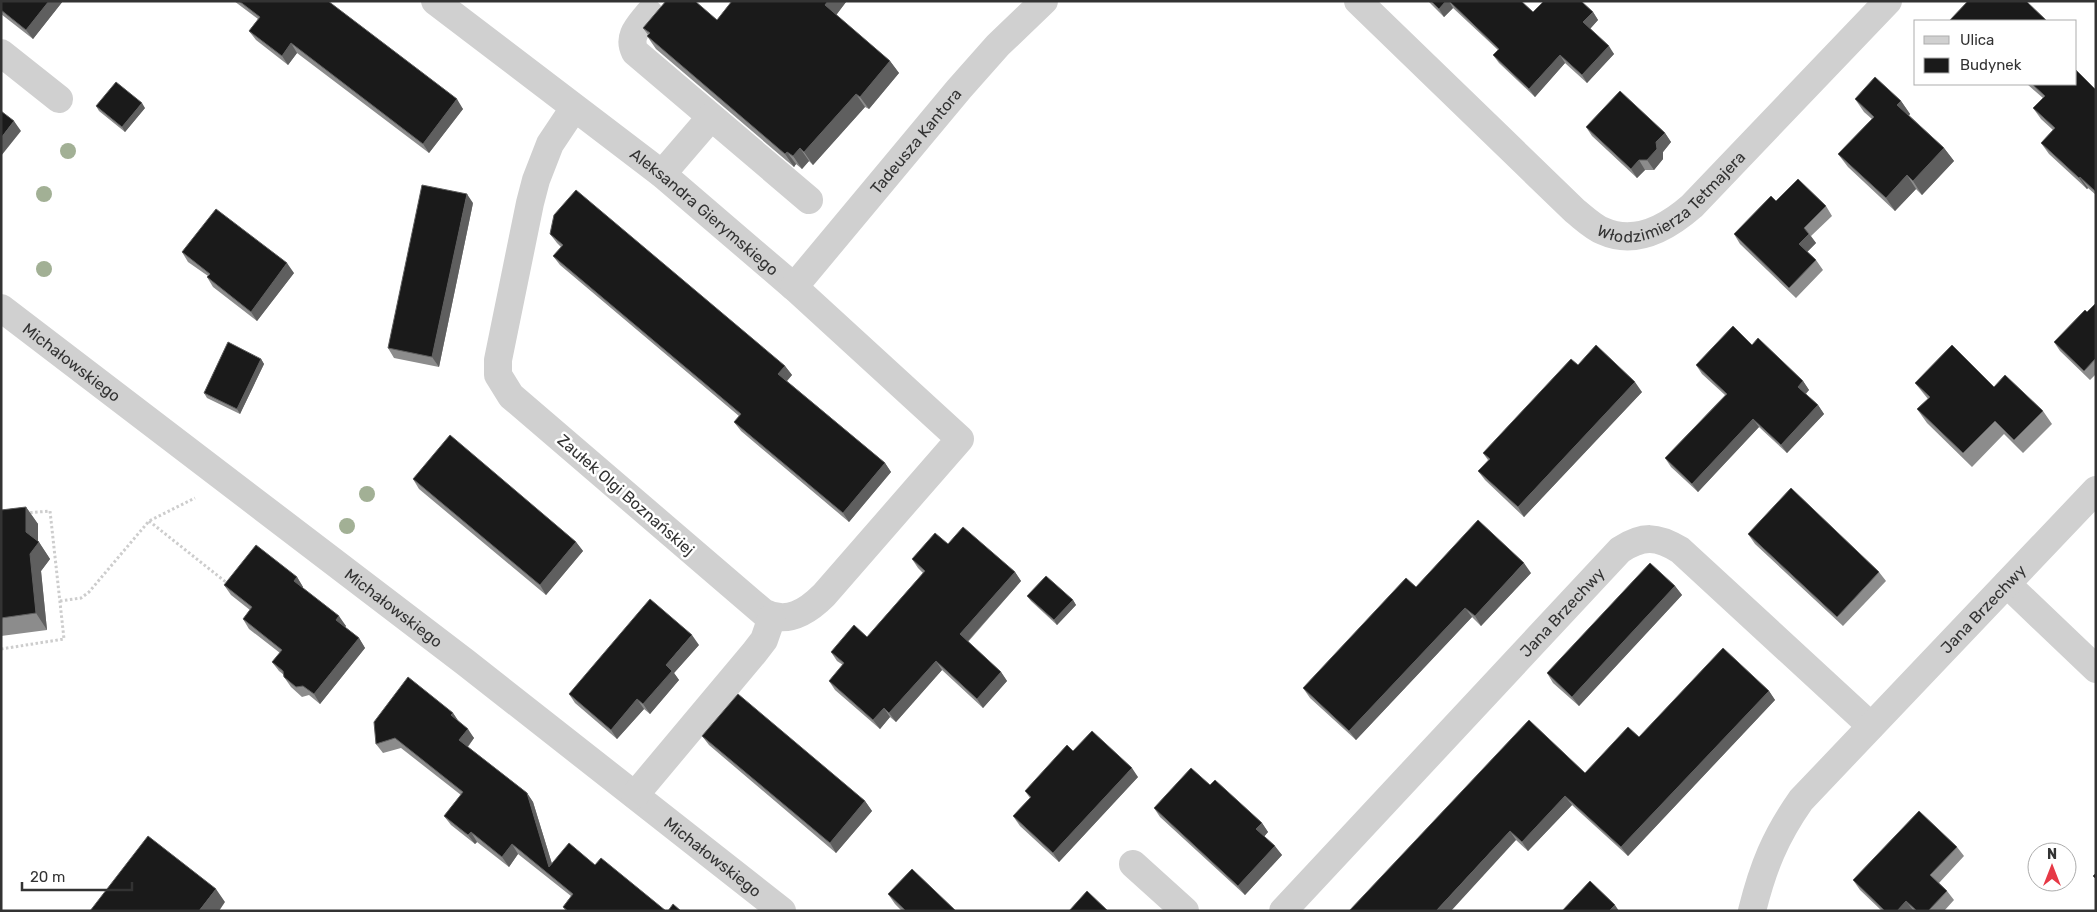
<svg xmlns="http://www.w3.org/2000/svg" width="2097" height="912" font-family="Rubik,sans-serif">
  <rect width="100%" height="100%" fill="#fff"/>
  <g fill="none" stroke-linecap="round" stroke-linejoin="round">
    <!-- path -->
    <path stroke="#cdcdcd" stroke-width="3" stroke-dasharray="2.5 2.5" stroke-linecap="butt" d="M149 521 227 583
      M60 601 81 598 89 592 149 521 195 498
      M1 649 64 639 50 511 27 513"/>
    <!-- minor -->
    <g stroke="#d0d0d0" stroke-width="28">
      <path id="s1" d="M435 1 662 174 794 287 960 439 824 595C807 612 787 625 763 612L511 396 498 375V360L530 203 536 180 550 144 574 108"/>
      <path id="s2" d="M1358 1 1575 211C1584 218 1593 227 1603 231 1636 246 1668 227 1692 206L1888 1"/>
      <path d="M649 13C639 26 627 36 635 52L809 200"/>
      <path d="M1 53 59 99"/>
      <path d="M662 174 711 117"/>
      <path id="s3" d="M794 287 959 89 998 45 1044 1"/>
      <path id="s4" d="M1 308 465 662 782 911"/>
      <path d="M2007 584 2096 669"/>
      <path d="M635 795 754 653 764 640 772 617"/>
      <path d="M1133 864 1185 911"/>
      <path id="s5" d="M1283 911 1620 550C1643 535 1657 536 1680 550L1871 726"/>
      <path id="s6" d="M1752 911C1763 867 1775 837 1801 800L2096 490"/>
    </g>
  </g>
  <!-- trees -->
  <g fill="#a2b095">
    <circle cx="68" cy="151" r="8"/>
    <circle cx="44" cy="194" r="8"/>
    <circle cx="44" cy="269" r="8"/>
    <circle cx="367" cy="494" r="8"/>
    <circle cx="347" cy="526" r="8"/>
  </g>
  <!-- wall -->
  <path fill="#8c8c8c" d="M1 1H63L33 39 1 14Z
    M234 1H328L463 109 429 153 297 53 288 65 256 40 249 31 258 19Z
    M732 1H846V2L836 15 890 61 899 73 869 109 865 107 813 165 809 161 802 169 796 164 794 167 656 49 647 36 648 35 643 28 717 20Z
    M1428 1H1521L1533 12H1593L1598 20 1590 29 1614 54 1587 83 1565 63 1535 97 1499 63 1493 55 1498 50 1453 8 1444 17Z
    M2027 84H2076L2096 90V195L2088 188 2087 189 2049 154 2041 143 2053 130 2041 119 2033 108 2043 98Z
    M1855 99 1901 101 1910 114 1909 115 1944 148 1954 161 1922 195 1916 189 1895 211 1848 167 1838 154 1872 119 1864 112Z
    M96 106 145 108 125 132 99 111Z
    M1586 127 1665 133 1671 142 1663 152V159L1654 170H1645L1637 178 1592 136Z
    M1776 201 1826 206 1832 216 1811 236 1816 243 1807 252 1816 260 1823 270 1796 298 1740 244 1734 234Z
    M473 203 439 367 394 358 388 348Z
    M550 234 785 366 792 375 787 381 885 463 891 472 849 522 741 431 734 422 739 416 560 265 553 256 561 247 557 243Z
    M182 252 294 273 257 321 213 287 207 277 208 276 188 262Z
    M2096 303V374L2090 380 2060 351 2054 342 2087 312Z
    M1752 345 1803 381 1809 390 1806 394 1818 405 1824 414 1787 453 1759 427 1698 492 1671 467 1665 458 1725 395 1702 374 1696 365Z
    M261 359 264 364 240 414 207 398 204 393Z
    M1578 365 1642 392 1524 517 1485 480 1478 471 1488 460 1483 453Z
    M1915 383 1994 387 2043 411 2052 424 2023 453 2004 434 1972 467 1927 423 1917 409 1928 399Z
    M413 479 576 542 583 551 546 595 419 489Z
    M26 507 38 524V541L50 559 41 571 47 630 1 636V510Z
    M1748 534 1879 572 1886 581 1843 626 1755 544Z
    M948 544 1015 572 1021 581 968 642 1001 672 1007 681 983 708 942 670 896 722 890 717 880 729 835 690 829 681 843 665 837 661 831 652 867 637 923 573 918 568 912 559Z
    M1531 573 1481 626 1472 617 1356 740 1310 698 1303 688 1416 587Z
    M297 577 303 587V588L346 626 345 627 359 638 365 648 320 704 309 695 302 697 291 687 284 677V675L279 671 272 662 280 653 249 629 243 619 250 610 231 595 224 585Z
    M1675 586 1682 595 1579 706 1553 683 1547 673Z
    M1027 596 1073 600 1076 605 1057 625 1031 601Z
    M699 645 674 673 679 680 650 714 644 709 617 739 575 703 569 694Z
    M1769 691 1775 700 1628 856 1572 805 1528 851 1516 840 1349 911 1585 773 1639 737Z
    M453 713 459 722 474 738 468 747 527 793 533 802 552 864 595 865 666 911H566L563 907 571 896 518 854 509 867 477 842 475 844 451 825 444 816 461 795 401 748 383 753 376 744Z
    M702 736 865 801 872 811 836 853 709 745Z
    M1073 751 1138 777 1059 862 1020 826 1013 816 1030 798 1025 791Z
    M1210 785 1262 823 1268 832 1264 836 1282 855 1245 895 1160 817 1154 808Z
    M1957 847 1964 856 1939 883 1947 891 1954 900 1944 911H1913V910L1912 911H1882L1860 890 1853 880Z
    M888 894 956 911H902L895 904Z"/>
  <!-- shaded-wall -->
  <path fill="#5f5f5f" d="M49 1H63L33 39 26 30Z
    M828 1H846V2L834 18 825 5Z
    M1446 1H1449L1453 8 1444 17 1439 9Z
    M1593 12 1598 20 1589 30 1583 22Z
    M291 43 297 53 288 65 282 56Z
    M1609 46 1614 54 1587 83 1582 75Z
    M1560 55 1565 63 1535 97 1529 89Z
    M890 61 899 73 869 109 860 97Z
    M856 94 865 107 813 165 804 152Z
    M457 99 463 109 429 153 423 144Z
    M1901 101 1910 114 1907 118 1897 105Z
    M142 103 145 108 125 132 122 127Z
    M14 121 21 131 1 156V138Z
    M1665 133 1671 142 1663 152V159L1654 170 1647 160 1656 142Z
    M800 148 809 161 802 169 793 156Z
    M1944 148 1954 161 1922 195 1913 181Z
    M787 152 796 164 794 167 785 154Z
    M1639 160 1645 170 1637 178 1631 169Z
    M1907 175 1916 189 1895 211 1886 198Z
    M2080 177 2088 188 2087 189 2079 178Z
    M467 194 473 203 439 367 432 357Z
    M1809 234 1816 243 1806 253 1799 244Z
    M287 263 294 273 257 321 251 312Z
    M261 359 264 364 240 414 237 409Z
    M785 366 792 375 785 383 778 374Z
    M1803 381 1809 390 1804 395 1798 387Z
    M1635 382 1642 392 1524 517 1518 507Z
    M1818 405 1824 414 1787 453 1781 445Z
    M1753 419 1759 427 1698 492 1692 484Z
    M885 463 891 472 849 522 843 513Z
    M26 507 38 524V544L39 542 50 559 41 571 47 630 36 613 26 532Z
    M576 542 583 551 546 595 540 585Z
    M1524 563 1531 573 1481 626 1475 616Z
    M1015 572 1021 581 966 643 960 634Z
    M297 577 303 587 301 590 294 581Z
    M1675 586 1682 595 1579 706 1572 697Z
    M1073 600 1076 605 1057 625 1054 620Z
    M1465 608 1472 617 1356 740 1349 731Z
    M339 616 346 626 343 630 336 620Z
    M692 635 699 645 674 673 679 680 650 714 643 704 666 665Z
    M359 638 365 648 320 704 314 694Z
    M936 661 942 670 896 722 889 713Z
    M1001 672 1007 681 983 708 977 699Z
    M1769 691 1775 700 1628 856 1621 847Z
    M637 699 644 709 617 739 611 730Z
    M884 708 890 717 880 729 873 720Z
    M453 713 459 722 451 715Z
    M468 729 474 738 465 750 459 740Z
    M1132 768 1138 777 1059 862 1053 853Z
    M527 793 533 802 556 877 549 867Z
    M1565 796 1572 805 1528 851 1522 842Z
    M865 801 872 811 836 853 830 843Z
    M1262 823 1268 832 1263 838 1256 829Z
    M1510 831 1516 840 1451 911H1436Z
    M471 832 477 842 475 844 468 835Z
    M512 844 518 854 509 867 502 857Z
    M1275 846 1282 855 1245 895 1238 886Z
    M216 889 225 902 219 911H199Z
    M1906 901 1913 910 1912 911H1897Z
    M1615 905 1619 911H1609Z"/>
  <!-- building -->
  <path fill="#1a1a1a" stroke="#5f5f5f" d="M1 1H49L26 30 1 10Z
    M239 1H328L457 99 423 144 291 43 282 56 249 31 260 17Z
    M666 1H695L717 20 732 1H828L825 5 890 61 860 97 856 94 804 152 800 148 793 156 787 152 785 154 647 36 650 33 643 28Z
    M1431 1H1446L1439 9Z
    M1449 1H1521L1533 12 1544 1H1581L1593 12 1583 22 1609 46 1582 75 1560 55 1529 89 1493 55 1499 49Z
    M1968 1H2026L2047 21H1950V20Z
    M2076 70 2096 90V192L2080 177 2079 178 2041 143 2055 128 2033 108 2045 96 2032 84H2076Z
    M1875 77 1901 101 1897 105 1944 148 1913 181 1907 175 1886 198 1838 154 1874 117 1855 99Z
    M116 82 142 103 122 127 96 106Z
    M1620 91 1665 133 1656 142 1657 149 1647 160H1639L1631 169 1586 127Z
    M1 111 14 121 1 138Z
    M1798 179 1826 206 1804 228 1809 234 1799 244 1816 260 1789 288 1734 234 1771 196 1776 201Z
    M422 185 467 194 432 357 388 348Z
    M576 190 785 366 778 374 885 463 843 513 734 422 741 414 553 256 563 245 550 234 554 215Z
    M216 209 287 263 251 312 207 277 210 274 182 252Z
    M2096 303V358L2084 371 2054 342 2085 310 2087 312Z
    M1733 326 1752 345 1758 338 1803 381 1798 387 1818 405 1781 445 1753 419 1692 484 1665 458 1727 394 1696 365Z
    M228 342 261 359 237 409 204 393Z
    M1596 345 1635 382 1518 507 1478 471 1490 459 1483 453 1571 359 1578 365Z
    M1952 345 1994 387 2005 375 2043 411 2014 440 1995 421 1963 453 1917 409 1930 397 1915 383Z
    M450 435 576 542 540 585 413 479Z
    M1791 488 1879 572 1837 617 1748 534Z
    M26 507V532L39 542 30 554 36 613 1 618V510Z
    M1478 520 1524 563 1475 616 1465 608 1349 731 1303 688 1406 578 1416 587Z
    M963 527 1015 572 960 634 1001 672 977 699 936 661 889 713 884 708 873 720 829 681 844 663 831 652 854 625 867 637 925 571 912 559 935 533 948 544Z
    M256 545 297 577 294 581 339 616 336 620 359 638 314 694 303 686 296 687 284 677 283 671 272 662 282 650 243 619 252 607 224 585Z
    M1650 563 1675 586 1572 697 1547 673Z
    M1046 576 1073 600 1054 620 1027 596Z
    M650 599 692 635 666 665 672 671 643 704 637 699 611 730 569 694Z
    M1723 648 1769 691 1621 847 1565 796 1522 842 1510 831 1436 911H1349L1529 720 1585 773 1628 727 1639 737Z
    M408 677 453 713 451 715 468 729 459 740 527 793 549 867 569 843 595 865 601 858 666 911H568L563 907 573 894 512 844 502 857 471 832 468 835 444 816 463 792 395 738 376 744 374 722Z
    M738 694 865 801 830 843 702 736Z
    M1092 731 1132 768 1053 853 1013 816 1031 797 1025 791 1067 745 1073 751Z
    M1191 768 1210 785 1215 780 1262 823 1256 829 1275 846 1238 886 1154 808Z
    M1919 811 1957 847 1930 875 1947 891 1928 911H1917L1906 901 1897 911H1885L1853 880Z
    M148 836 216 889 199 911H90Z
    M912 869 956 911H906L888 894Z
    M2096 873V879L2093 876Z
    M1590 881 1615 905 1609 911H1562Z
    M1087 891 1108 911H1069Z
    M673 904 681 911H668Z"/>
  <g text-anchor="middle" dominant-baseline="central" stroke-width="5" stroke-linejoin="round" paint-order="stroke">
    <!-- street labels -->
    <g font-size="16" fill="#333" stroke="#fff">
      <text stroke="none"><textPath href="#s3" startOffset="190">Tadeusza Kantora</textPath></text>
      <text stroke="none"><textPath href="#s2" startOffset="419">Włodzimierza Tetmajera</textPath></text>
      <text stroke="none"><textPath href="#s1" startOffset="342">Aleksandra Gierymskiego</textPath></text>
      <text stroke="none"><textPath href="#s4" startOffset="89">Michałowskiego</textPath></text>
      <text transform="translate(626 495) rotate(41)">Zaułek Olgi Boznańskiej</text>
      <text stroke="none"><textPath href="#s4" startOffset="494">Michałowskiego</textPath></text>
      <text stroke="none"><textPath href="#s6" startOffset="386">Jana Brzechwy</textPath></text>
      <text stroke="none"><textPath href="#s5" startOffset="409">Jana Brzechwy</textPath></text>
      <text stroke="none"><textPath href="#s4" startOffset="899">Michałowskiego</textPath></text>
    </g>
  </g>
  <!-- border -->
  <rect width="2097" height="912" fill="none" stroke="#333333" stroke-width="5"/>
  <!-- legend -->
  <rect x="1914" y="20" width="162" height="65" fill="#ffffff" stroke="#adadad"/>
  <rect x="1924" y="36" width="25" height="8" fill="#d0d0d0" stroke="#adadad"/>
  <text x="1960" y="45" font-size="15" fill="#333333">Ulica</text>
  <rect x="1924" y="58" width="25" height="15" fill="#1a1a1a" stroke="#adadad"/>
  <text x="1960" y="70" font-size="15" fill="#333333">Budynek</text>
  <!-- north arrow -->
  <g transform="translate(2052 867)"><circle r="24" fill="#ffffff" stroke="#adadad"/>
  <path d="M0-4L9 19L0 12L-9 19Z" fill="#e63946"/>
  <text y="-8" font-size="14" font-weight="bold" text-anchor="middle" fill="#333333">N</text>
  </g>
  <!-- scale -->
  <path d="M22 882v8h110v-8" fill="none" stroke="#333333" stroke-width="2.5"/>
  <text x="30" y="882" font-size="15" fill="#333333" stroke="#ffffff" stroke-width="4" paint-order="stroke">20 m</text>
</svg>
